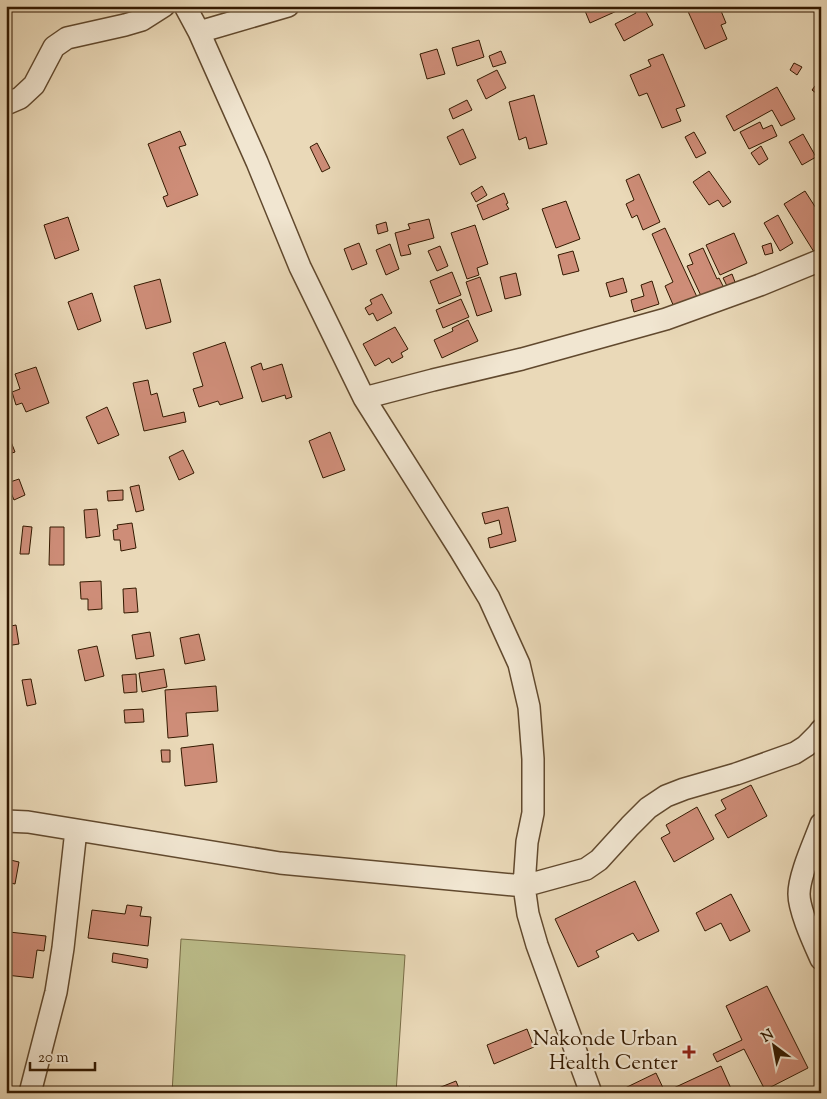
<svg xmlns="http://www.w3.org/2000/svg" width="827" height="1099" font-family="'Sorts Mill Goudy',serif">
  <rect width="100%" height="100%" fill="#ead9b8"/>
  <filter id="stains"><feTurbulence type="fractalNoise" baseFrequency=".004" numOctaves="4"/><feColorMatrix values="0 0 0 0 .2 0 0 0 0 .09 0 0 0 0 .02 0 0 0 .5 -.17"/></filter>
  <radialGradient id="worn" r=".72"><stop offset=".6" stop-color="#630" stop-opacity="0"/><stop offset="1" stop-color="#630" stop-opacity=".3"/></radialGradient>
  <!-- green -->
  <path fill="#bcbe8b" stroke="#786c46" d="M181 939 405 955 396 1093H172Z"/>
  <!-- building -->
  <path fill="#ce8d78" stroke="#331900" d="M583 6H617L619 10 590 23Z
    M633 6H643L653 25 624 41 615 24 636 13Z
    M713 6H719L726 23 721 25 727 39 705 49 686 7Z
    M479 40 484 57 457 66 452 48Z
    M437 49 445 74 427 79 420 54Z
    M501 51 506 63 493 67 489 56Z
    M663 54 685 106 676 109 681 121 662 128 647 93 639 96 630 75 651 66 648 60Z
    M794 63 802 67 797 75 790 70Z
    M497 70 506 88 486 99 477 80Z
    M821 78V97L812 90Z
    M777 87 795 119 781 126 772 110 734 131 726 116Z
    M534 95 547 144 529 149 526 137 519 140 509 102Z
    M467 100 472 110 453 119 449 109Z
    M760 122 763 129 772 125 777 136 749 149 740 132Z
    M463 129 476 158 460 165 447 137Z
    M180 131 186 145 179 147 198 195 167 207 163 197 168 195 148 144Z
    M694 132 706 153 696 158 685 137Z
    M803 134 816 157 802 165 789 142Z
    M317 143 330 168 322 172 310 147Z
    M761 146 768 159 759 165 751 153Z
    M709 171 731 202 723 207 718 200 709 205 693 182Z
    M639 174 660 222 643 230 637 215 632 218 626 204 634 200 626 180Z
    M482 186 487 195 476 202 471 193Z
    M805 191 821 216V247L814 252 784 204Z
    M504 193 508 203 506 204 509 209 483 220 477 205Z
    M566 201 580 239 556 248 542 209Z
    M778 215 793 243 780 251 764 223Z
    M68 217 79 250 55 259 44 225Z
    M429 219 434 238 408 245 411 254 401 256 395 233 410 229 408 224Z
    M386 222 388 231 378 234 376 225Z
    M475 225 488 264 477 268 479 275 467 279 451 233Z
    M665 228 697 297 674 307 665 286 673 282 652 234Z
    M734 233 747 263 720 275 706 245Z
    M359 243 367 264 352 270 344 249Z
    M771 243 773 253 765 255 762 246Z
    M390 244 399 269 386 275 376 250Z
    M440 246 448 266 437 271 428 251Z
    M703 248 717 279 719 278 724 288 702 298 687 266 693 264 689 254Z
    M573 251 579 271 563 275 558 255Z
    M452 272 461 295 439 304 430 281Z
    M516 273 521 295 505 299 500 277Z
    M732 274 735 282 727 286 723 278Z
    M480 277 492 311 477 316 466 282Z
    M623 278 627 292 610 297 606 283Z
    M160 279 171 322 146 329 134 286Z
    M652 281 659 304 634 312 631 300 644 296 641 285Z
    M92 293 101 321 78 330 68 302Z
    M382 294 392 313 377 321 373 313 369 315 365 308 372 304 370 300Z
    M461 299 469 317 443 328 436 310Z
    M468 320 478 341 442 358 434 340 453 331 452 328Z
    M395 327 408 349 401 353 403 357 392 363 389 358 375 366 363 344Z
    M225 342 243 398 220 405 218 401 199 407 193 389 203 386 193 353Z
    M261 363 263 370 282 364 292 397 286 399 285 395 262 402 251 367Z
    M36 367 49 403 26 412 22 403 16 405 12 392 20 389 15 374Z
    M148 380 151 395 157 393 163 417 184 412 186 422 144 431 133 383Z
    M107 407 119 435 98 444 86 417Z
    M6 429 15 452 6 455Z
    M330 432 345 470 323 478 309 441Z
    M183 450 194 473 179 480 169 457Z
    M19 479 25 495 14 500 7 483Z
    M139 485 144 510 136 512 130 487Z
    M123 490V500L108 501 107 491Z
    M508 507 516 541 490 548 488 538 502 534 499 520 485 524 482 513Z
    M97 509 100 536 86 538 84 510Z
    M132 523 136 548 121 551 120 540H114L113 530 118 529 117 525Z
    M23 526 32 527 29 554H20Z
    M50 527H64V565H49Z
    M6 536H11L8 560H6Z
    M101 581 102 609 88 610V599H81L80 582Z
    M136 588 138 612 124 613 123 589Z
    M16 625 19 644 6 646V627Z
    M150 632 154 656 136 659 132 635Z
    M199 634 205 660 185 664 180 638Z
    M97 646 104 676 85 681 78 650Z
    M164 669 167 687 142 692 139 673Z
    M136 674 137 692 124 693 122 675Z
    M31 679 36 704 27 706 22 680Z
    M216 686 218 711 186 713 188 736 168 738 165 690Z
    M143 709 144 722 125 723 124 710Z
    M213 744 217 782 185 786 181 748Z
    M161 750H170V762H162Z
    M751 785 767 816 728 838 715 815 726 809 721 800Z
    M697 807 714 839 674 862 661 838 670 833 666 825Z
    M6 859 19 862 15 884 6 882Z
    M635 881 659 931 638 941 633 933 596 951 599 957 578 967 555 919Z
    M731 894 750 931 730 941 721 923 705 931 696 913Z
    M127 905 142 907 140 916 151 917 148 946 88 938 92 910 125 914Z
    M9 932 46 936 44 951 37 950 33 978 6 975V953Z
    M113 953 148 959 147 968 112 962Z
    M767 986 808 1068 765 1090 744 1049 717 1062 713 1054 742 1040 726 1006Z
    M527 1029 534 1047 494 1064 487 1045Z
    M721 1066 733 1093H625L623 1089 656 1073 665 1092Z
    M456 1081 460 1091 470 1087 472 1093H437L436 1089Z"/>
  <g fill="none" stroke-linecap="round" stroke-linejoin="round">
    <!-- street casing -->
    <g stroke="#61492e" stroke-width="24">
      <path id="street" d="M185 6 199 32 257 162 300 267 364 398 460 550 489 598 519 664 529 707 533 759V813L527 842 524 886 528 914 537 945 591 1093
        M199 32 288 6
        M6 104 20 98 34 85 54 47 67 38 125 25 142 20 164 6
        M364 398 433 380 522 359 666 319 760 285 821 260
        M6 821 28 822 280 863 524 886 586 869 599 860 630 826 648 808 666 796 684 789 736 774 795 753 806 746 818 734 821 730
        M821 824C814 843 799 875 799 894 799 911 814 943 821 959
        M30 1093 56 992 63 948 76 830"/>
    </g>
    <!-- street -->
    <use href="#street" stroke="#f1e6d1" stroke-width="21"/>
  </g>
  <!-- markers -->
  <path fill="#8f2418" stroke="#f1e6d1" stroke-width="2" d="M686.5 1044.5h5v5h5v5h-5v5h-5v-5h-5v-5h5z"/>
  <g text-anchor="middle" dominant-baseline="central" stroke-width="4.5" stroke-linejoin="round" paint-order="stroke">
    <!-- poi labels -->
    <g font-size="21" fill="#331900" stroke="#f1e6d1" text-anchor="end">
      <text x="678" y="1040">Nakonde Urban<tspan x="678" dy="24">Health Center</tspan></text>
    </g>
  </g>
  <!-- margin -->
  <rect width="827" height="1099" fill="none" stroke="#ead9b8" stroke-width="25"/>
  <rect x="8" y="8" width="812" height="1084" fill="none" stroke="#331900" stroke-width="2.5"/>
  <rect x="12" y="12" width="802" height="1074" fill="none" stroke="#331900"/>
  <!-- north arrow -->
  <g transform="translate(774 1046) rotate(328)" stroke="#f1e6d1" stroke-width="4" paint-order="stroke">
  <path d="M0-4L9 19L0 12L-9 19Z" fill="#331900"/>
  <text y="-8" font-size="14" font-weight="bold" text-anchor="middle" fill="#331900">N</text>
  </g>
  <!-- scale -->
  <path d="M30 1062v8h65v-8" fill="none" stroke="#331900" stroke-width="2.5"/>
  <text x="38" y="1062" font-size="15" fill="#331900" stroke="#f1e6d1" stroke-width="4" paint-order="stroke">20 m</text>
  <rect width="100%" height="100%" filter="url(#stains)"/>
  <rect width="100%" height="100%" fill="url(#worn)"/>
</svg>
